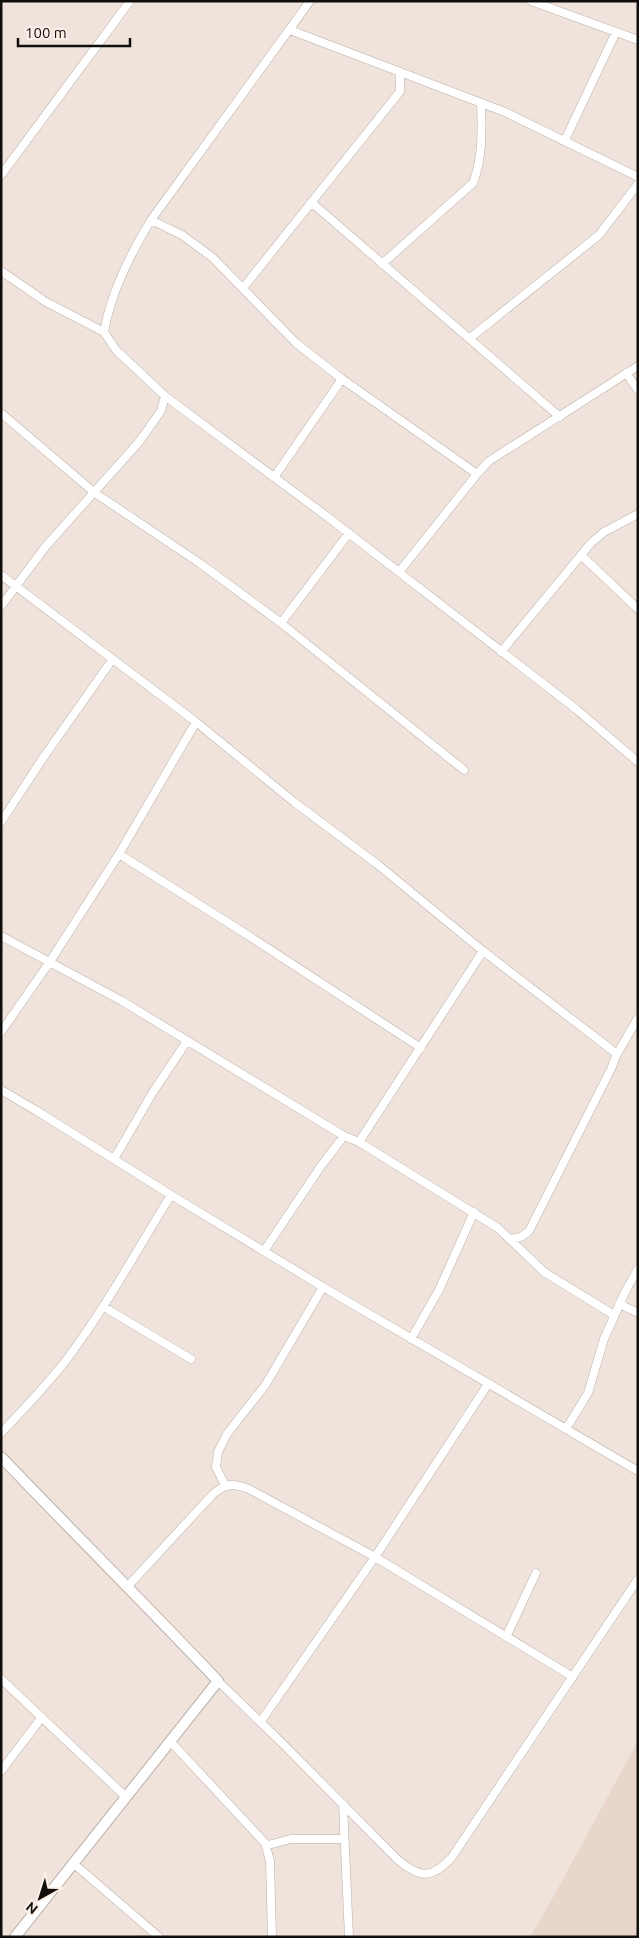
<svg xmlns="http://www.w3.org/2000/svg" width="639" height="1938" font-family="Ubuntu,sans-serif">
  <rect width="100%" height="100%" fill="#efe3db"/>
  <!-- built -->
  <path fill="#e8d6ca" d="M638 1741V1937H530L550 1903Z"/>
  <g fill="none" stroke-linecap="round" stroke-linejoin="round">
    <!-- minor casing -->
    <g stroke="#bbb0a8" stroke-width="9">
      <path id="minor" d="M310 1 151 220C130 255 111 292 104 332L116 350 165 396 329 518 576 709 638 762
        M531 1 638 40
        M290 30 505 112 638 177
        M565 140 616 32
        M1 175 130 1
        M311 202 560 417
        M151 220 182 235 212 257 296 343 342 379 477 474
        M382 264 473 183C483 157 482 130 481 103
        M1 271 46 302 104 332
        M243 288 394 99 400 91V72
        M470 338 599 235 638 184
        M626 373 638 390
        M1 413 95 493 201 564 281 623 464 770
        M275 476 342 379
        M581 555 638 609
        M399 572 477 474 489 461 638 366
        M1 575 196 722 294 802 377 864 483 951 617 1054
        M1 606 46 546 139 442 161 411 165 396
        M281 623 349 533
        M501 652 591 543 604 532 638 514
        M1 822 43 758 112 660
        M119 854 246 934 421 1048
        M1 936 122 1001 344 1136 359 1142 498 1228 544 1272 614 1315
        M1 1032 49 963 119 854 196 722
        M1 1090 37 1111 171 1195 323 1287 638 1471
        M359 1142 483 951
        M114 1159 153 1092 187 1041
        M510 1239 521 1237 529 1231 611 1069 617 1054 638 1018
        M264 1251 321 1166 344 1136
        M619 1304 638 1313
        M104 1307 191 1359
        M411 1339 439 1290 474 1212
        M566 1429 588 1393 604 1339 625 1292 638 1269
        M1 1433C24 1409 47 1385 67 1359 106 1307 137 1250 171 1195
        M225 1485 216 1467 218 1452 227 1434 266 1384 323 1287
        M128 1586 214 1493C228 1483 233 1483 249 1489L375 1557 573 1677
        M506 1637 536 1573
        M1 1679 125 1796
        M218 1681 282 1743 397 1859C419 1878 431 1880 452 1857L638 1579
        M261 1721 375 1557 488 1384
        M170 1741 265 1843 270 1861 272 1937
        M1 1771 42 1717
        M343 1804 349 1937
        M265 1843 268 1845 291 1839H344
        M73 1863 159 1937"/>
    </g>
    <!-- tertiary casing -->
    <g stroke="#bbb0a8" stroke-width="12">
      <path id="tertiary" d="M1 1457C73 1532 146 1605 218 1681L15 1937"/>
    </g>
    <!-- minor -->
    <use href="#minor" stroke="#fff" stroke-width="8"/>
    <!-- tertiary -->
    <use href="#tertiary" stroke="#fff" stroke-width="10"/>
  </g>
  <!-- border -->
  <rect width="639" height="1938" fill="none" stroke="#120e0c" stroke-width="5"/>
  <!-- north arrow -->
  <g transform="translate(40 1898) rotate(219)" stroke="#fcf0e8" stroke-width="4" paint-order="stroke">
  <path d="M0-4L9 19L0 12L-9 19Z" fill="#120e0c"/>
  <text y="-8" font-size="14" font-weight="bold" text-anchor="middle" fill="#120e0c">N</text>
  </g>
  <!-- scale -->
  <path d="M18 38v8h112v-8" fill="none" stroke="#120e0c" stroke-width="2.5"/>
  <text x="25" y="38" font-size="15" fill="#120e0c" stroke="#fcf0e8" stroke-width="4" paint-order="stroke">100 m</text>
</svg>
